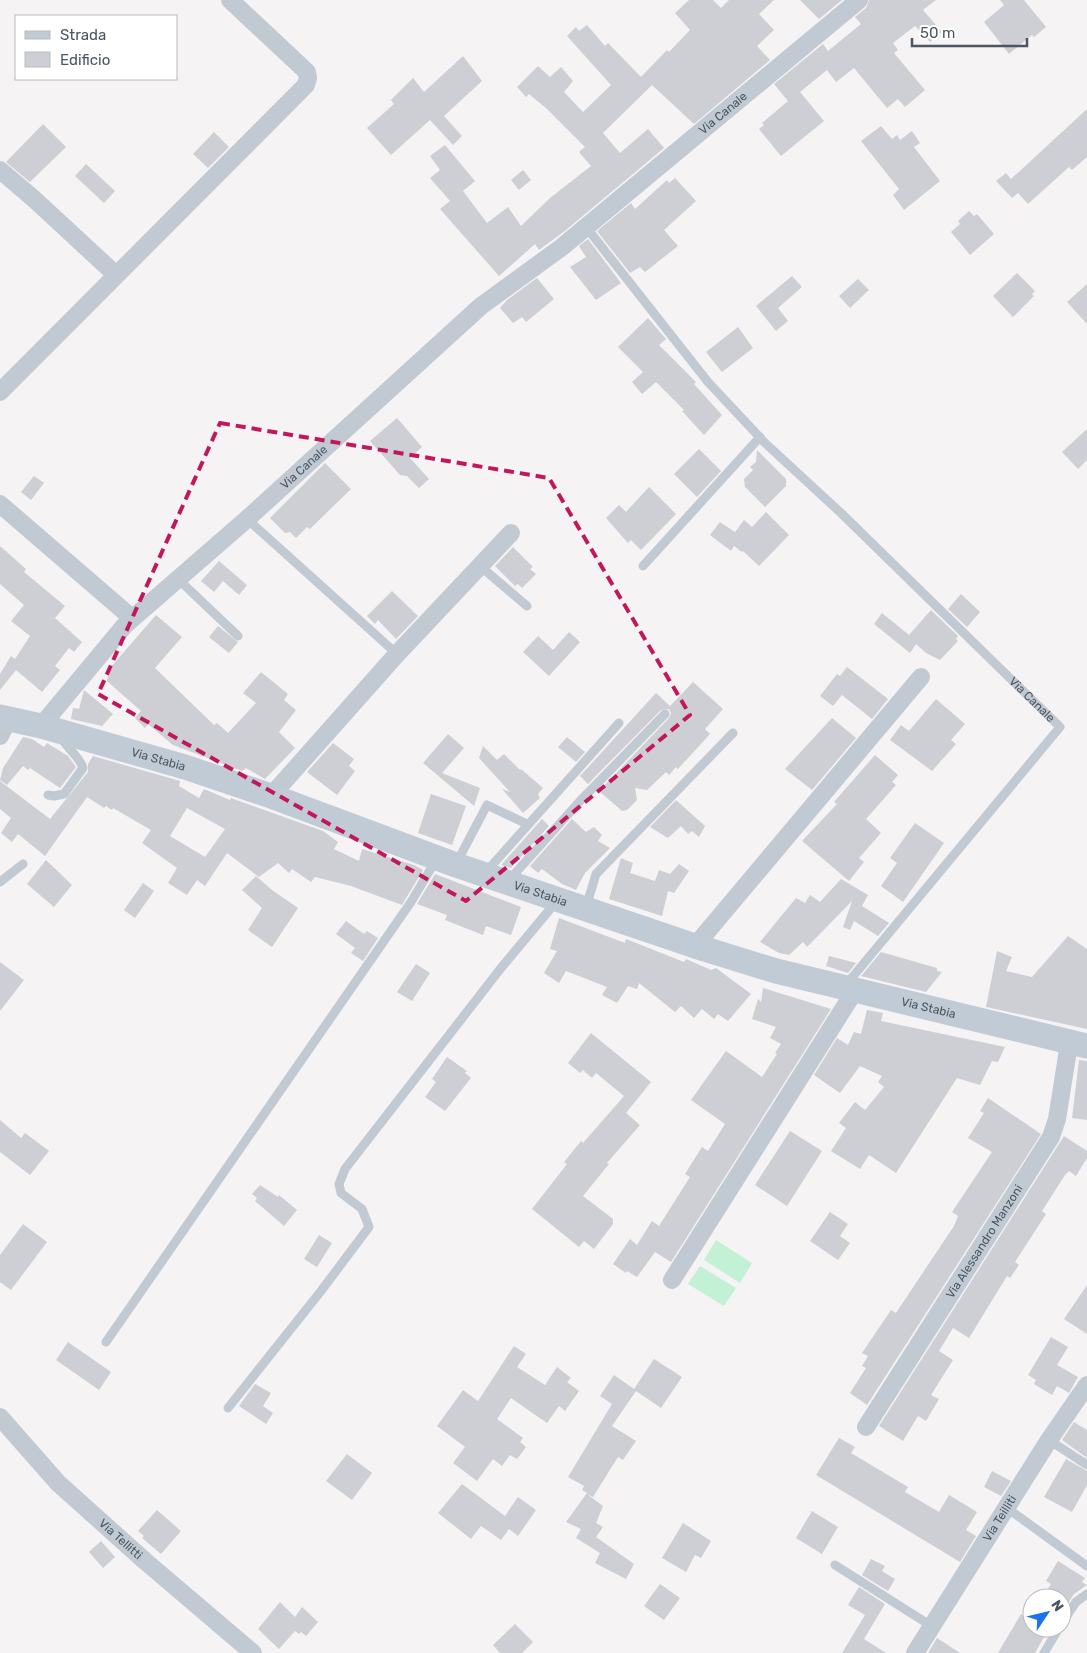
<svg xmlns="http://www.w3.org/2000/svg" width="1087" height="1653" font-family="Rubik,sans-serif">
  <rect width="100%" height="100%" fill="#f5f3f3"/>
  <!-- green -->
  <path fill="#c3f1d5" d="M716 1240 752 1263 740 1283 704 1260Z
    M700 1266 736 1288 724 1306 688 1284Z"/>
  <!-- building -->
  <path fill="#cdcfd5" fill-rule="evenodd" d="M689 0H713L721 8 729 0H774L759 14 774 30 757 46 770 60 694 124 652 85 603 133 620 153 648 129 664 148 566 230 539 250 535 244 499 276 440 209 450 201 430 178 440 170 430 156 445 145 475 181 463 191 487 223 508 207 521 226 550 198 591 166 579 152 585 147 547 109 529 94 526 97 517 87 538 66 550 77 561 67 573 81 564 92 583 112 611 85 567 36 576 27 579 31 587 25 605 46 608 43 641 77 667 50 669 52 690 30 675 13Z
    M800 0H842L819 19Z
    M869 0H936L923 10 942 32 930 42 915 26 893 43 898 50 894 53 925 90 905 107 898 99 887 108 854 68 836 82 827 70 800 92 824 121 781 156 759 129 764 125 762 123 788 101 774 84 823 44 828 51 861 24 855 17 866 8Z
    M1000 0H1024L1046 27 1034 37 1032 35 1009 54 984 22 1004 5Z
    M463 56 482 81 444 116 462 136 453 145 430 120 391 155 367 128 394 104 391 100 413 78 424 92Z
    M1087 109V157L1072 170 1069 167 1028 204 1018 193 1012 198 996 181 1006 173 1011 179Z
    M43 124 66 147 30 182 6 162Z
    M881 126 892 139 897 135 900 140 912 131 920 143 914 147 940 181 904 210 893 195 899 189 861 141Z
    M214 132 229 147 208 168 193 154Z
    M86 164 115 191 104 203 75 176Z
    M523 170 531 180 519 190 511 180Z
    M675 178 696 201 664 230 678 246 645 272 640 267 630 273 597 231 631 203 635 209 667 180 669 183Z
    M969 211 974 216 977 214 994 234 970 255 951 232 960 224 958 221Z
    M588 239 621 283 596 300 570 267 586 257 579 246Z
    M1017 273 1035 291 1032 294 1034 296 1013 317 993 296Z
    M792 276 802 287 778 308 788 321 776 331 756 306Z
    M537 278 554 299 526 322 522 317 513 323 500 308 507 300Z
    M858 279 869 290 850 308 839 296Z
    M1087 284V324L1067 302Z
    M648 318 666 339 659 345 696 382 694 384 722 415 704 435 682 411 684 410 656 382 642 394 632 382 643 372 618 347Z
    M738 327 753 348 722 372 706 352Z
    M397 418 422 447 410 458 429 479 419 488 407 476 400 475 370 441Z
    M1087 429V460L1078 469 1062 452Z
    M699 449 721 471 697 497 674 474Z
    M757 450 786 479V486L765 507 745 487 744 479 753 470 750 467 756 462Z
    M325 463 351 489 310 529 307 527 296 538 290 532 285 533 270 518Z
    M34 476 44 483 31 500 21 492Z
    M649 487 676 514 641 550 631 540 628 543 606 518 619 505 626 512Z
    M766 512 789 535 759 566 743 551 742 552 734 546 731 551 710 535 720 522 735 532 744 520 752 527Z
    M0 546 26 569 24 572 65 606 55 618 82 642 74 652 69 648 55 666 60 670 42 692 16 670 0 690V674L11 656 15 659 30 636 11 621 24 605 0 584Z
    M513 547 533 567 530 569 536 574 522 588 518 584 515 586 495 566Z
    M219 561 247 585 239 595 223 581 214 592 201 581Z
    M392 591 418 616 396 639 378 620 375 624 367 616Z
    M961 594 980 612 967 627 948 609Z
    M931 610 958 636 956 639 958 641 940 660 926 653 916 644 910 653 874 624 882 613 909 635Z
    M156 615 182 637 155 668 214 725 217 723 228 733 256 703 243 693 261 672 288 694 284 700 296 710 279 732 295 748 265 779 246 768 242 771 173 745 148 724 145 728 135 718 141 711 107 681 110 668Z
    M218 626 238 642 229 653 209 637Z
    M569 632 580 642 549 676 523 652 538 636 553 650Z
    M847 667 888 699 872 719 842 695 833 706 820 696 837 674 840 676Z
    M693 682 723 709 705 729 710 734 678 769 676 767 669 775 666 772 647 790 635 788 637 800 627 810 622 811 599 791 669 718 671 713 669 709 661 710 588 784 580 776 656 693 670 706Z
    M84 690 113 714 102 726 71 719 73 708 79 709Z
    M936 699 965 724 951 740 956 744 932 771 890 740 901 725 909 731Z
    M832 718 856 738 812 790 785 769Z
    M448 734 464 748 442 773 480 788 474 806 423 763Z
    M23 737 32 739 44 747 47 743 68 756 73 763 76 767 60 788 30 768 28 770 23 766 7 785 0 780 3 768Z
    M567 737 585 752 576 762 558 747Z
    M333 743 354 759 349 766 355 771 337 795 307 772Z
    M483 746 497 760 504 754 520 770 521 769 543 788 538 794 540 798 523 813 502 789 510 792 479 758Z
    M875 755 898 775 892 782 896 785 866 819 881 833 859 858 864 862 849 881 802 841 837 804 834 802Z
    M93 756 180 781 179 786 199 798 204 789 230 800 231 798 323 831 338 842 334 849 359 861 362 849 414 865 423 870 402 905 351 886 315 877 311 882 292 869 289 873 278 863 259 877 227 853 205 886 197 880 187 895 168 883 177 868 142 843 151 830 113 808 112 810 106 806 104 808 87 797 45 856 18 834 12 842 1 833 11 818 0 809V781L50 819 88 772V764ZM187 808 225 829 205 857 170 836Z
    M431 794 466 806 452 845 418 833Z
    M676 800 705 826 699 837 692 831 688 834 681 826 668 838 650 827Z
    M542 819 549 826 511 868 501 865Z
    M572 819 586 832 594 827 602 835 598 841 610 848 585 873 576 890 562 884 542 869 538 873 530 866Z
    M915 823 944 843 903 902 881 886 897 863 890 858Z
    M621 858 633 863 630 873 655 881 659 870 670 874 679 864 689 871 674 893 668 891 662 916 609 899Z
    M46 860 72 885 54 907 27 884Z
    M435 874 521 907 511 935 486 926 483 935 445 920 447 915 417 904Z
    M256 876 272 890 298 908 272 947 248 930 262 908 242 890Z
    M841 879 868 895 862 906 889 923 878 936 854 921 850 930 843 927 852 901 807 947 803 942 789 955 779 953 760 942 796 898 805 903 810 895 820 902Z
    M143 883 154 891 135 918 124 910Z
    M559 918 625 943 626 939 684 962 686 959 711 970 716 968 751 994 728 1021 718 1014 714 1019 702 1009 694 1018 681 1006 675 1012 639 983 637 989 628 986 617 1003 602 995 607 987 566 971 559 983 544 973 557 951 550 949Z
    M346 921 364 934 367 931 378 938 363 961 351 953 355 948 336 934Z
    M1068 936 1087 949V1029L986 1007 997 951 1012 957 1006 971 1032 977Z
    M881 952 937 968V971L942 972 926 992 861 976Z
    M829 956 856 963 848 973 826 966Z
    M0 962 24 980 0 1011Z
    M416 964 430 973 412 1001 397 992Z
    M763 988 831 1009 671 1262 655 1252 637 1277 627 1271 626 1273 613 1264 630 1239 637 1245 652 1221 659 1226 690 1177 685 1174 702 1147 708 1151 725 1124 691 1100 726 1051 762 1077 777 1054 775 1053 781 1044 770 1038 776 1027 752 1019 758 999 761 1002Z
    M867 1010 883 1013 881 1021 1005 1047 998 1062 992 1061 980 1085 957 1078 896 1173 869 1155 860 1169 831 1151 846 1128 839 1123 855 1102 865 1110 884 1087 878 1082 882 1076 860 1066 840 1093 814 1075 837 1038 848 1045 854 1032 861 1034Z
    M591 1033 651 1082 626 1113 640 1125 607 1163 609 1164 583 1196 613 1219V1224L594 1249 584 1241 579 1247 532 1209 567 1164 564 1162 581 1141 583 1143 624 1096 596 1073 592 1078 583 1070 580 1073 568 1063Z
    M447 1057 467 1071 465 1073 471 1078 445 1111 425 1097 436 1082 432 1079Z
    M1079 1060 1087 1061V1120L1072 1118Z
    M988 1098 1041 1134 867 1405 850 1393 866 1368 862 1366 868 1356 862 1353 891 1310 896 1313 954 1226 958 1216 952 1212 992 1152 968 1138 984 1113 980 1111Z
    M0 1120 21 1138 25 1133 49 1151 30 1175 0 1152Z
    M790 1131 822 1151 787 1206 755 1185Z
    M1064 1136 1087 1151V1158L1076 1176 1069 1171 1065 1175 1042 1211 1046 1214 1015 1262 1019 1265 1010 1278 1007 1276 969 1338 953 1328 939 1351 953 1360 931 1395 939 1399 926 1421 918 1416 903 1441 879 1426Z
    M260 1185 278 1197 279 1195 297 1210 284 1226 255 1201 257 1198 252 1194Z
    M830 1212 848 1224 840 1236 850 1243 838 1260 810 1241Z
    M23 1224 47 1242 11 1290 0 1282V1255Z
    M319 1235 332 1243 317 1267 304 1259Z
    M1087 1285V1334L1064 1319Z
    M1051 1337 1068 1347 1057 1365 1078 1377 1069 1393 1057 1386 1052 1395 1034 1384 1036 1380 1028 1375Z
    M68 1342 111 1372 99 1390 56 1360Z
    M514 1346 526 1354 517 1367 545 1385 557 1367 571 1378 567 1382 579 1391 565 1411 559 1406 547 1423 511 1398 497 1419 523 1438 520 1442 526 1447 517 1459 510 1455 502 1466 493 1459 477 1481 453 1463 465 1447 437 1426 463 1390 478 1401Z
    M654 1359 682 1377 661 1408 636 1391 612 1426 636 1441 623 1460 618 1457 593 1497 587 1494 603 1506 596 1523 603 1527 596 1537 634 1564 626 1579 595 1563 600 1553 576 1538 581 1529 566 1522 587 1493 582 1490 584 1486 568 1477 612 1404 600 1396 614 1375 634 1389Z
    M255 1384 271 1393 263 1406 273 1413 266 1424 239 1406Z
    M1074 1422 1087 1430V1458L1062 1440Z
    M839 1438 855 1447 851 1453 908 1487 905 1492 939 1512 949 1495 977 1512 966 1530 976 1536 960 1562 816 1475Z
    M347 1454 372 1473 352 1500 326 1481Z
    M1066 1459 1087 1471V1485L1072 1512 1044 1497Z
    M992 1471 1011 1481 1001 1496 984 1487Z
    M462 1484 505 1516 518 1497 536 1510 518 1536 509 1529 501 1540 481 1526 471 1539 438 1513Z
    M157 1510 181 1531 161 1554 142 1538 144 1536 138 1531Z
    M812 1511 838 1527 822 1554 796 1538Z
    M683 1523 711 1541 701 1558 695 1555 686 1572 662 1558Z
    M101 1541 115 1557 103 1568 89 1552Z
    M871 1559 885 1566 882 1571 895 1579 888 1591 862 1575Z
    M1058 1561 1085 1578 1082 1582 1087 1585 1074 1594 1062 1612V1598H1042L1051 1584 1046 1581Z
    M660 1584 680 1598 664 1620 644 1606Z
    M859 1587 885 1604 864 1639 886 1653H842L865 1615 848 1605Z
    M280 1602 295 1617 302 1607 318 1622 306 1636 301 1632 299 1634 295 1631 279 1649 258 1629Z
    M1021 1614 1032 1621V1628H1049L1035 1653H998Z
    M515 1624 533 1642 522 1653H500L493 1645Z
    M937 1638 960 1653H928Z"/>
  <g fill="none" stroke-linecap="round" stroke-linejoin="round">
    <!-- lane -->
    <g stroke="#c1cad2" stroke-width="9">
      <path id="s1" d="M586 227 708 382 765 443 841 513 1060 727 845 986"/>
      <path d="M247 519 397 654"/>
      <path d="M480 566 527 606"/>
      <path d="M643 566 760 437"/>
      <path d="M178 579 238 636"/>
      <path d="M48 795 54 796 64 794 83 768C79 755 66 749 61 736"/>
      <path d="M456 864 487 805 527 824"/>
      <path d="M486 872 619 723"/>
      <path d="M509 880 581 800 665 714"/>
      <path d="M0 882 23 864"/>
      <path d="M586 907 596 874 733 733"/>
      <path d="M106 1342 411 902 436 860"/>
      <path d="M228 1408 321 1291 369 1227 362 1209 341 1193 339 1184 345 1169 501 968 556 902"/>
      <path d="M1049 1440 1087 1465"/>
      <path d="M1007 1508 1087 1566"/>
      <path d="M835 1565 933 1627"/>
      <path d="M1062 1623 1076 1602 1087 1594"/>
      <path d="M1044 1653 1059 1628"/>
    </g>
    <!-- street -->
    <g stroke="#c1cad2" stroke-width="18">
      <path d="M0 170 34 199 115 274"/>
      <path d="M0 392 306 85 308 78 307 72 230 0"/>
      <path d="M0 504 132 618"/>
      <path id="s2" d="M41 726 125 625 247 519 481 306 562 247 859 0"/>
      <path d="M0 736 8 720"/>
      <path d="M271 796 397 654 511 533"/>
      <path d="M695 946 921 677"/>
      <path d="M672 1280 854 992"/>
      <path id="s3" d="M0 1417 58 1483 145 1561 253 1653"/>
      <path id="s4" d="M866 1427 1051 1137 1057 1119 1069 1044"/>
      <path id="s5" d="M915 1653 1049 1440 1087 1385"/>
    </g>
    <!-- secondary -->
    <path stroke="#c1cbd6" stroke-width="25" id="s6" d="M0 717 41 726 185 767 271 796 456 865 695 946 776 971 1087 1046"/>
  </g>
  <!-- marked area -->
  <path fill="none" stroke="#c2185b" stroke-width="4" stroke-dasharray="10 6" stroke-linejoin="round" d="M220 423 549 478 690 715 466 901 98 694Z"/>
  <g text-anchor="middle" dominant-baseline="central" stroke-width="5" stroke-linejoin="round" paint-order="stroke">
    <!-- street labels -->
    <g font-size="12" fill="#4a5661" stroke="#fff">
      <text stroke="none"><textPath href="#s2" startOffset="919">Via Canale</textPath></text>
      <text stroke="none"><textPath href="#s2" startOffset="370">Via Canale</textPath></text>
      <text stroke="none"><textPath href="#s1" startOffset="651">Via Canale</textPath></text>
      <text stroke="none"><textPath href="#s6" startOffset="164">Via Stabia</textPath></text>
      <text stroke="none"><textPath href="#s6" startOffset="569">Via Stabia</textPath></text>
      <text stroke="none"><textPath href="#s6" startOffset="974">Via Stabia</textPath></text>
      <text stroke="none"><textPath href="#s4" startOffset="220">Via Alessandro Manzoni</textPath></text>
      <text stroke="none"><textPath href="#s5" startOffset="159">Via Teilliti</textPath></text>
      <text stroke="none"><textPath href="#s3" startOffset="172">Via Tellitti</textPath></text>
    </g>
  </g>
  <!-- legend -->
  <rect x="15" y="15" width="162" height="65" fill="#ffffff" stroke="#b7bbc0"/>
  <rect x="25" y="31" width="25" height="8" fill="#c1cbd6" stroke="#b7bbc0"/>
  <text x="60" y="40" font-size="15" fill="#4a5661">Strada</text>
  <rect x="25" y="52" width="25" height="15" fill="#cdcfd5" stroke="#b7bbc0"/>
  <text x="60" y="65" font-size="15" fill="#4a5661">Edificio</text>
  <!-- north arrow -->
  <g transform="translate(1047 1613) rotate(55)"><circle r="24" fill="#ffffff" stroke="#b7bbc0"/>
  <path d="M0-4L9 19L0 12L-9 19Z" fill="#1a73e8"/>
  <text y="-8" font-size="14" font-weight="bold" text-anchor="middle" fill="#4a5661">N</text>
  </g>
  <!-- scale -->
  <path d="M912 38v8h115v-8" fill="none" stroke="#4a5661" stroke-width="2.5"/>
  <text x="920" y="38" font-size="15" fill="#4a5661" stroke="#ffffff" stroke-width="4" paint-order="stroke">50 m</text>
</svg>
